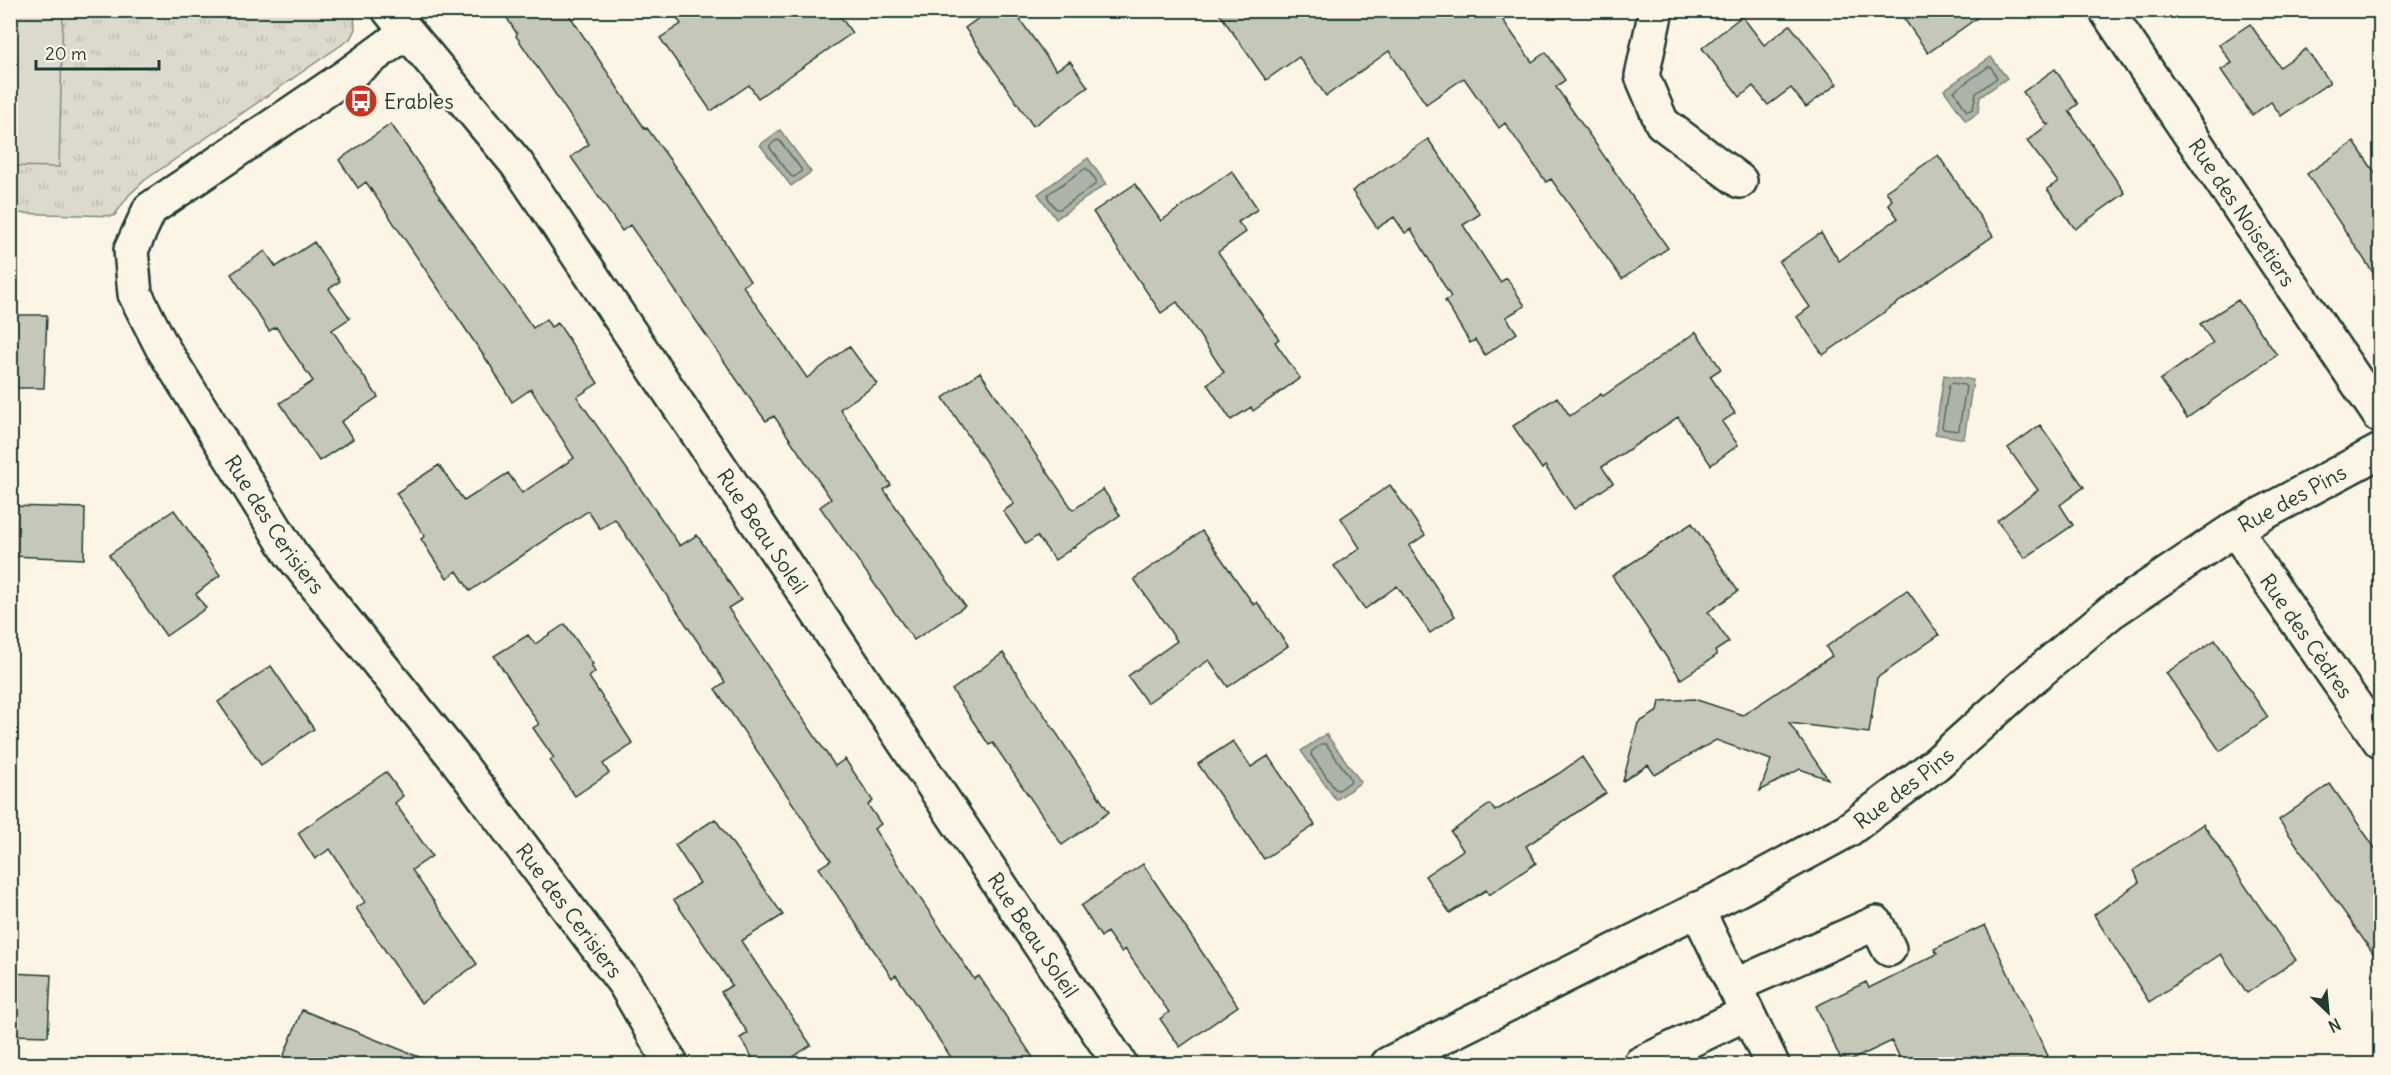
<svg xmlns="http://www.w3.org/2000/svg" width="2391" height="1075" font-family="Delius,sans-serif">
  <defs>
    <pattern id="grass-tufts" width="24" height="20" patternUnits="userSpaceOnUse" patternTransform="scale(1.5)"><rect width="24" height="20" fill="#dcdacc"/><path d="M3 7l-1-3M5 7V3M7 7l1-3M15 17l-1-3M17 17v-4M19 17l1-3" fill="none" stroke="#bcbcb0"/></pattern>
  </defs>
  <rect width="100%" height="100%" fill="#fcf5e5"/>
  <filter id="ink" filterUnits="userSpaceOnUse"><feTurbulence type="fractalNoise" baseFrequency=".0167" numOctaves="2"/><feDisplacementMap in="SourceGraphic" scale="12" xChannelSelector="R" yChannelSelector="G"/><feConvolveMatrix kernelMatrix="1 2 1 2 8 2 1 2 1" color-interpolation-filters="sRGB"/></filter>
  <g filter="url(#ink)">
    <!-- grass -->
    <path fill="url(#grass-tufts)" stroke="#7e8c80" stroke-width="1.5" d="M11 11H354L355 29 350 39 145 180 129 195 114 216 11 213Z"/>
    <!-- pitch -->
    <path fill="#dcdacc" stroke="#7e8c80" stroke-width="1.5" d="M11 10 63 11 59 167 11 166Z"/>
    <!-- water -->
    <path fill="#aeb3a7" stroke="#758479" stroke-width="1.5" d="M1991 57 2007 78 1980 97 1978 113 1966 121 1944 90Z
      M780 130 811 172 791 186 760 145Z
      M1088 158 1106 184 1056 219 1038 194Z
      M1944 375 1973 380 1964 439 1935 434Z
      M1326 734 1361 782 1336 800 1301 751Z"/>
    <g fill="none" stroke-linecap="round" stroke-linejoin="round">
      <!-- shore -->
      <path stroke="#586c62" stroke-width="1.5" d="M1988 67H1991L1997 78 1976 93 1973 109 1967 111 1954 91Z
        M777 140 780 141 801 169V172L794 177 791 176 770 148V145Z
        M1086 168 1096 180V184L1060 209H1056L1048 198V194Z
        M1952 383 1964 385 1966 387 1959 429 1957 431 1944 429 1942 427 1949 385Z
        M1322 744H1326L1351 779 1350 782 1339 790 1335 789 1311 755 1312 751Z"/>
    </g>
    <!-- building -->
    <path fill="#c5c7b9" stroke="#1f3d34" stroke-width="1.5" d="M502 10H566L645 129 647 128 688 185 750 281 743 286 807 378 849 346 877 384 840 409 891 485 884 490 965 606 914 640 820 507 831 499 774 416 766 421 755 406 630 225 622 231 571 157 589 144 516 36 517 34Z
      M672 10H836L852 33 758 98 749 85 711 111 660 38 681 24Z
      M990 10H1013L1056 70 1070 61 1088 87 1033 126 965 28Z
      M1217 10H1496L1532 62 1546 52 1565 80 1556 87 1668 248 1622 279 1551 179 1546 182 1505 123 1499 128 1464 78 1426 104 1389 51 1326 96 1299 57 1266 80Z
      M1898 10H1988L1928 53Z
      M1742 16 1764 45 1790 25 1837 84 1806 107 1791 88 1768 105 1753 86 1740 97 1702 48Z
      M2250 24 2280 67 2306 49 2330 82 2281 116 2271 102 2252 115 2221 70 2232 63 2219 45Z
      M2055 69 2078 104 2069 111 2125 193 2075 229 2047 189 2058 182 2027 141 2050 123 2047 125 2023 92Z
      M391 124 435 188 434 189 533 328 546 319 551 327 558 323 598 383 577 397 680 546 697 535 741 600 728 608 835 766 845 759 873 801 868 805 881 824 874 829 974 979 979 976 1038 1065H956L896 975 892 978 819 868 831 860 715 689 725 682 615 519 600 529 588 511 470 591 457 571 447 578 433 558 421 539 425 536 396 493 439 465 464 501 508 473 522 493 574 458 531 389 512 402 492 368 366 182 358 188 339 160Z
      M1428 139 1480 214 1463 225 1500 282 1507 278 1525 306 1506 317 1517 333 1485 355 1475 340 1470 343 1445 301 1451 297 1411 229 1405 233 1394 217 1377 228 1352 191Z
      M2354 142 2380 180V283L2307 174Z
      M1938 155 1993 236 1823 355 1797 317 1810 307 1779 262 1821 233 1839 261 1898 218 1888 204 1892 200 1886 191Z
      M1232 171 1258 209 1238 222 1246 232 1218 252 1279 339 1275 342 1300 378 1253 411 1251 407 1231 420 1207 384 1224 372 1177 302 1161 313 1093 212 1135 184 1161 221Z
      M314 242 340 281 329 289 350 318 332 330 378 397 341 422 353 439 319 461 280 403 313 381 276 327 269 331 231 274 265 251 276 267Z
      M2238 300 2277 355 2187 418 2160 380 2213 343 2200 324Z
      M10 315H47L44 388H10Z
      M1696 332 1721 369 1710 376 1735 413 1722 422 1738 445 1711 465 1678 417 1602 467 1613 483 1574 509 1545 466 1542 469 1513 426 1557 397 1570 416 1601 394 1603 396Z
      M980 372 1073 510 1103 489 1120 515 1055 560 1037 536 1026 544 1003 511 1014 504 943 398Z
      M2040 425 2084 487 2060 505 2073 525 2025 558 1997 521 2038 490 2008 448Z
      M1390 485 1425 535 1409 546 1455 616 1430 633 1397 586 1365 609 1334 566 1360 548 1341 518Z
      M10 506 85 508 84 559 10 556Z
      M174 510 220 575 196 594 206 608 166 636 109 555Z
      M1692 523 1738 591 1708 612 1729 642 1715 651 1717 655 1681 679 1612 576Z
      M1202 531 1254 605 1257 602 1288 646 1228 687 1209 660 1147 703 1128 676 1177 641 1134 579Z
      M1907 590 1939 635 1877 678 1869 733 1789 723 1828 779 1800 769 1760 791 1771 760 1716 740 1655 775 1648 765 1623 781 1638 723 1658 711 1660 701 1694 699 1743 715 1832 656 1826 647Z
      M565 624 593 664 591 665 595 672 589 677 633 744 603 764 609 773 575 796 550 760 554 758 533 728 539 724 494 656 528 635 535 644Z
      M2215 640 2268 717 2220 751 2166 673Z
      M1003 653 1109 812 1062 845 993 743 989 745 952 690Z
      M271 666 314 729 261 765 218 702Z
      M1233 741 1251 767 1268 756 1315 825 1264 859 1198 764Z
      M1582 757 1606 793 1526 846 1536 863 1489 895 1486 890 1450 913 1425 876 1463 850 1451 832 1490 804 1495 811 1558 774Z
      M386 772 403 796 395 803 432 856 412 870 477 964 421 1003 356 908 365 902 330 849 315 859 298 833Z
      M2330 784 2380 855V963L2279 820Z
      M715 819 783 915 741 941 811 1045 781 1065H757L740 1038 748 1033 721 992 732 985 674 900 700 883 675 845Z
      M2203 824 2296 960 2247 993 2221 954 2149 1002 2094 915 2139 882 2134 870Z
      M1143 864 1238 1006 1180 1047 1160 1019 1169 1012 1125 949 1121 952 1107 932 1101 937 1081 906Z
      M1985 925 2048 1056 2031 1065H1903L1892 1041 1843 1064 1816 1006 1866 982 1869 988 1937 954 1934 949Z
      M10 973 51 975 48 1036 10 1035Z
      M302 1010 434 1063 433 1065H280Z"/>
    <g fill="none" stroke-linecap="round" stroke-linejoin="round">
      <!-- minor casing -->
      <g stroke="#1f3d34" stroke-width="38">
        <g id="minor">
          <path id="s1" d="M389 10 517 164 1120 1064"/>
          <path d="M1656 10 1642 76 1662 123 1740 181"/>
          <path id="s2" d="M2106 10 2380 416"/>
          <path id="s3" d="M405 33 345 77 150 209 131 250 135 294 162 347 291 554 456 759 625 984 671 1064"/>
          <path id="s4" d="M2236 528 2257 564 2380 741"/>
          <path d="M1697 909 1772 1064"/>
          <path d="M1734 986 1876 923 1889 949"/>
          <path id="s5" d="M1388 1064 1739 889 1848 830 1936 764 2033 677 2111 612 2236 528 2380 451"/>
          <path d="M1640 1064 1747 1013"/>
        </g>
      </g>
      <!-- minor -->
      <use href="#minor" stroke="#fcf5e5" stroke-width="33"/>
    </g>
  </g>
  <!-- icons -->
  <defs>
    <g id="bus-disc" transform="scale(1.725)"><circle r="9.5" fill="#c8321e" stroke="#fcf5e5"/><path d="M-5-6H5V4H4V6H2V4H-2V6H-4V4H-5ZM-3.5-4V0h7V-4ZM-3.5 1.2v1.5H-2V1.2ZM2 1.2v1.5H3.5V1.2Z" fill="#fff"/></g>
  </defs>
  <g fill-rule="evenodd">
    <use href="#bus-disc" x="361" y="101"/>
  </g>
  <g text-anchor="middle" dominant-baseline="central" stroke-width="4.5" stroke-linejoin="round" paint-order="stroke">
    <!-- poi labels -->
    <g font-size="21" fill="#1f3d34" stroke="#fcf5e5" text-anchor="start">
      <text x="384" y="101">Erables</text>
    </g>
    <!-- street labels -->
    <g font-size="21" fill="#1f3d34" stroke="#fcf5e5">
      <text stroke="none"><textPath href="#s2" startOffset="244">Rue des Noisetiers</textPath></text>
      <text stroke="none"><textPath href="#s5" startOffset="1072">Rue des Pins</textPath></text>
      <text stroke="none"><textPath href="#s3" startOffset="669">Rue des Cerisiers</textPath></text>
      <text stroke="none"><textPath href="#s1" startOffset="642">Rue Beau Soleil</textPath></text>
      <text stroke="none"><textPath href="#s4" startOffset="129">Rue des Cèdres</textPath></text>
      <text stroke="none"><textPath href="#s5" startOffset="586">Rue des Pins</textPath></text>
      <text stroke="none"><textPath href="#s3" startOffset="1155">Rue des Cerisiers</textPath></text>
      <text stroke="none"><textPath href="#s1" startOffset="1128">Rue Beau Soleil</textPath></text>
    </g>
  </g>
  <!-- margin -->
  <rect width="2391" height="1075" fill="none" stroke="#fcf5e5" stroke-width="36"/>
  <rect x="18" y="18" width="2355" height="1039" fill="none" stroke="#1f3d34" stroke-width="2" filter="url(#ink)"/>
  <!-- north arrow -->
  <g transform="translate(2328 1012) rotate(154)" stroke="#fcf5e5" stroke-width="4.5" paint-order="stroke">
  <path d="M0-4.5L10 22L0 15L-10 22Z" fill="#1f3d34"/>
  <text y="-9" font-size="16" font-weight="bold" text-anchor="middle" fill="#1f3d34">N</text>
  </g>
  <!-- scale -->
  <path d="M36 60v9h123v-9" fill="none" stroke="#1f3d34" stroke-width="3"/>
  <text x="45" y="60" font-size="18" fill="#1f3d34" stroke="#fcf5e5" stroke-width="4.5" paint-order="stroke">20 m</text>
</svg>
